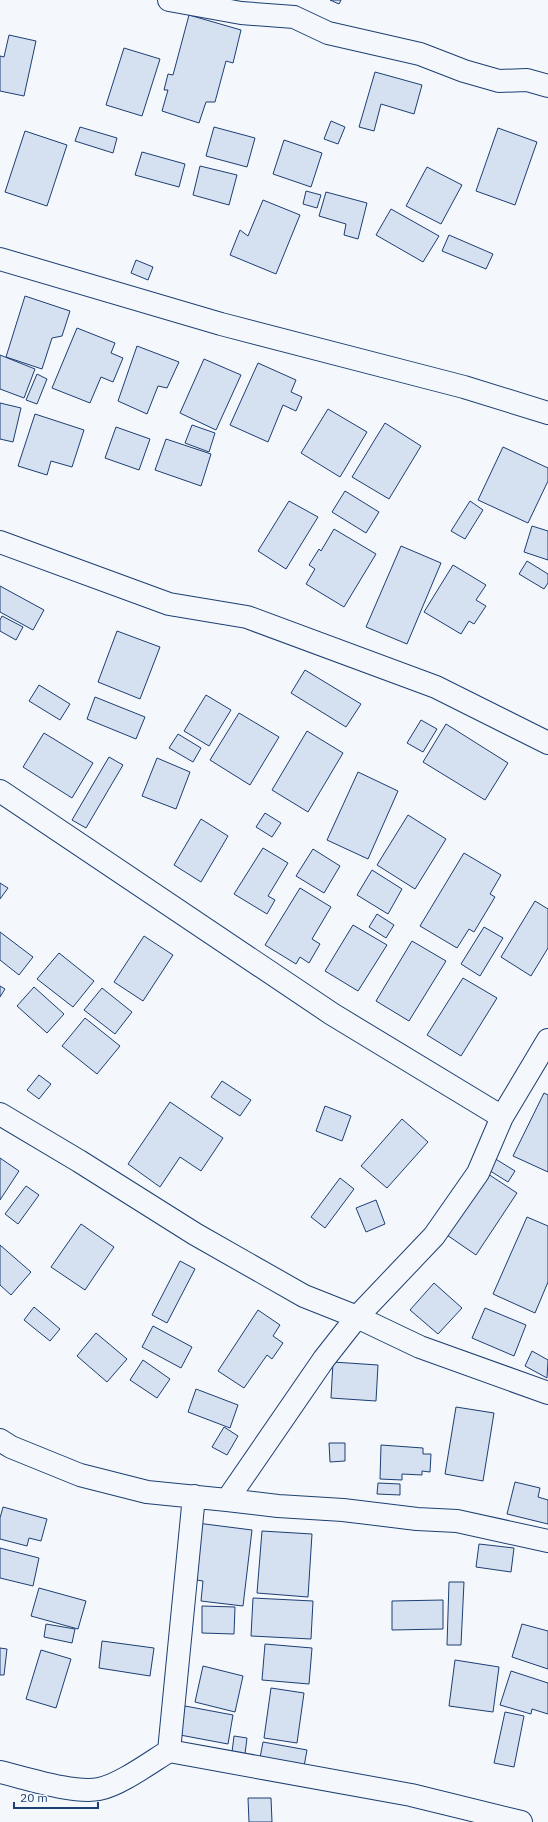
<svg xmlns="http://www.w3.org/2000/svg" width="548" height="1822" font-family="'IBM Plex Sans',sans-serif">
  <rect width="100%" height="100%" fill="#f4f7fb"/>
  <!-- building -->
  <path fill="#d5e0f0" stroke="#1d3f73" d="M330 0H341L339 4Z
    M189 15 241 30 233 63 226 61 215 102H206L199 123 162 111 168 90H164L168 74 173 75Z
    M9 35 36 41 24 96 0 91V56L4 57Z
    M124 48 160 59 142 116 106 105Z
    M375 72 422 85 414 114 381 104 374 131 359 127Z
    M331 121 345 127 338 144 324 139Z
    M80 127 117 138 113 153 75 141Z
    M214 127 255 138 247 167 206 156Z
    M498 128 537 142 515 205 476 191Z
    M25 131 67 145 47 206 5 192Z
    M284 140 322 153 311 187 273 174Z
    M142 152 185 164 179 187 135 175Z
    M200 166 237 175 229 205 193 195Z
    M427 167 462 185 441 224 406 206Z
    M306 191 321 195 317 208 303 204Z
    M326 192 367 203 358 239 344 235 346 224 319 216Z
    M263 200 300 215 276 274 230 255 240 230 248 236Z
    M391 209 439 236 423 262 376 235Z
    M449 235 493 254 486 269 442 251Z
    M136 260 153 267 148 280 131 273Z
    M25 296 70 311 62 336 52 338 42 369 6 357Z
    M77 328 115 343 111 353 123 358 113 382 101 377 90 403 52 388Z
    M137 346 179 362 167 388 158 386 147 414 118 401Z
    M0 355 35 369 24 398 0 389Z
    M204 359 241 375 216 430 180 413Z
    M258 363 296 380 291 392 302 397 296 411 283 405 268 442 230 425Z
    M37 374 47 379 37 404 26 400Z
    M0 403 21 408 13 442 0 439Z
    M328 409 367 432 340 477 301 453Z
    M35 414 84 430 72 467 51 461 47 475 18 466Z
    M385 423 421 446 389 499 352 477Z
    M192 425 215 433 209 452 185 443Z
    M116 427 150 439 139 470 105 458Z
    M166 439 211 454 201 486 155 470Z
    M503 447 548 468V481L528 523 478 500Z
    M345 491 379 512 366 533 332 512Z
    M289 501 318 517 286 569 258 551Z
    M470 501 483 510 465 539 451 531Z
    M532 526 548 531V560L524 552Z
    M334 529 376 554 344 607 306 584 315 569 309 565 319 549 321 551Z
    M401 546 441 563 407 644 366 627Z
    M527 561 548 574V583L544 589 519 574Z
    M453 565 486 585 476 600 486 606 474 624 469 621 461 634 424 612Z
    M0 586 44 610 33 630 0 612Z
    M2 616 23 627 16 640 0 631V620Z
    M117 631 160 647 140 699 98 682Z
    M305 670 361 704 346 727 291 693Z
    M39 685 70 704 60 720 29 701Z
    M206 695 231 710 209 746 184 731Z
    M95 697 145 717 136 739 87 719Z
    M239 713 279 737 250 785 210 760Z
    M421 720 437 729 423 752 407 743Z
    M446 724 508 763 485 800 423 762Z
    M307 731 343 753 308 812 272 790Z
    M44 733 93 763 72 798 23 767Z
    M178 734 201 748 193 762 169 748Z
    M109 757 123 765 86 828 72 820Z
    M157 758 190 772 176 809 142 796Z
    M358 772 398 791 368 859 327 840Z
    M265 813 281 823 272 837 256 827Z
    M408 815 446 839 415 889 377 865Z
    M201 819 228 836 201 882 174 865Z
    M263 848 288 863 268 896 275 900 267 914 234 894Z
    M313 849 340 866 324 893 296 876Z
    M464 853 501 875 490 894 495 897 474 932 469 929 457 948 420 926Z
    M372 870 402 889 388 914 357 895Z
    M0 883 8 888 0 899Z
    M300 888 331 907 312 939 320 944 309 963 300 957 296 964 265 945Z
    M535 901 548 909V948L531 976 501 957Z
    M377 914 394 925 386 938 369 927Z
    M353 925 387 945 358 991 325 971Z
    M484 927 503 938 480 976 461 964Z
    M0 932 33 957 19 975 0 960Z
    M144 936 173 955 143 1001 114 982Z
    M412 941 446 961 409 1021 376 1001Z
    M59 953 94 981 73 1007 37 979Z
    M463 978 497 998 461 1056 427 1035Z
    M0 986 5 989 0 997Z
    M34 987 64 1014 47 1033 17 1006Z
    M102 988 132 1012 115 1034 84 1010Z
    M85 1018 120 1046 97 1074 62 1046Z
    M39 1075 51 1084 39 1099 27 1090Z
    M222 1081 251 1100 240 1116 211 1097Z
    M544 1093 548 1095V1172L513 1156Z
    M170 1102 223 1138 201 1171 180 1157 160 1187 128 1164Z
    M325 1106 351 1116 342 1141 316 1131Z
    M402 1119 428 1142 387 1188 361 1166Z
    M0 1158 19 1171 0 1200Z
    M494 1158 515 1171 508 1182 487 1169Z
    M485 1172 517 1193 476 1255 444 1233Z
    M340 1178 354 1189 325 1228 311 1217Z
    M26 1186 39 1195 18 1224 5 1214Z
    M376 1200 385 1224 366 1232 356 1208Z
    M527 1217 548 1226V1282L535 1313 493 1294Z
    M81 1224 114 1247 85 1290 51 1267Z
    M0 1245 31 1272 11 1295 0 1285Z
    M180 1261 195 1269 167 1323 152 1315Z
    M434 1283 462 1308 438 1334 410 1310Z
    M34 1307 60 1329 50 1341 24 1320Z
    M485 1308 526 1325 514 1356 472 1338Z
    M258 1310 280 1325 273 1336 283 1343 272 1359 267 1355 244 1388 218 1371Z
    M153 1326 192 1347 181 1368 142 1347Z
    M96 1333 127 1359 107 1382 77 1356Z
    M532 1351 548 1360 547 1378 525 1366Z
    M143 1360 170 1379 157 1398 130 1380Z
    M333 1362 378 1365 376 1401 331 1398Z
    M196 1389 238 1405 230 1428 188 1412Z
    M456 1407 494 1413 483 1481 445 1474Z
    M224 1427 238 1436 227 1455 212 1447Z
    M329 1443H345V1461L330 1462Z
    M381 1445 423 1448V1454H431L430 1472 422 1471V1475L402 1474V1480L380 1479Z
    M515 1482 540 1488 538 1497 548 1500V1524L507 1514Z
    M378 1483 400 1484V1495L377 1494Z
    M3 1507 47 1519 41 1541 29 1538 27 1546 0 1539V1518Z
    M197 1523 252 1530 243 1606 201 1601 203 1581 190 1579Z
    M262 1531 312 1534 308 1597 257 1593Z
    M479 1544 514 1548 511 1572 476 1567Z
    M0 1548 39 1558 33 1586 0 1578Z
    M449 1582H464L461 1645H447Z
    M39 1588 86 1601 78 1629 31 1616Z
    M253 1598 313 1601 311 1639 251 1636Z
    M443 1600V1629L392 1630V1601Z
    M202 1606 235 1607 234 1634 202 1633Z
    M46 1624 75 1629 72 1643 44 1637Z
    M522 1624 548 1631V1669L512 1657Z
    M102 1641 154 1648 150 1676 99 1668Z
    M265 1644 312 1648 309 1684 262 1680Z
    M0 1648 7 1649 4 1675H0Z
    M41 1650 71 1659 56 1708 26 1699Z
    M455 1660 499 1667 493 1712 449 1706Z
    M203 1666 243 1676 235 1712 195 1702Z
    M511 1671 548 1683V1714L532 1709 531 1714 500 1705Z
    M271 1688 304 1693 297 1743 264 1738Z
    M185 1706 233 1715 228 1744 180 1735Z
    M505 1712 524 1716 514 1767 494 1763Z
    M234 1736 247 1738 244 1762 231 1760Z
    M263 1742 307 1750 303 1772 259 1763Z
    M248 1798H271L272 1822H249Z"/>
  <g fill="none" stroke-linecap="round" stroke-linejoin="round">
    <!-- minor casing -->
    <g stroke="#1d3f73" stroke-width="24">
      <path id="minor" d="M169 0 241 13 294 17 328 33 420 54 464 71 499 81 527 80 548 86
        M0 259 221 324 464 387 548 413
        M0 542 169 604 247 617 436 687 548 743
        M0 791 332 1014 502 1117 548 1040
        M0 1114 79 1161 195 1234 304 1296 357 1317 420 1347 548 1393
        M0 1440 11 1447 80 1475 147 1492 227 1500 324 1359 357 1317 434 1236 478 1173 502 1117
        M227 1500 278 1506 343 1510 417 1519 457 1521 548 1541
        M169 1751 194 1496
        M0 1772C26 1778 74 1794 99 1789 120 1785 151 1762 169 1751L411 1795 521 1822"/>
    </g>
    <!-- minor -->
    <use href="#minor" stroke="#f4f7fb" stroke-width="22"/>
  </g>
  <!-- scale -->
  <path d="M14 1802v6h84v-6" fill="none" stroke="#1d3f73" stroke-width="2"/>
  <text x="20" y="1802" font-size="12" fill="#1d3f73" stroke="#f4f7fb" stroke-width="3" paint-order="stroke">20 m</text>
</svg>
